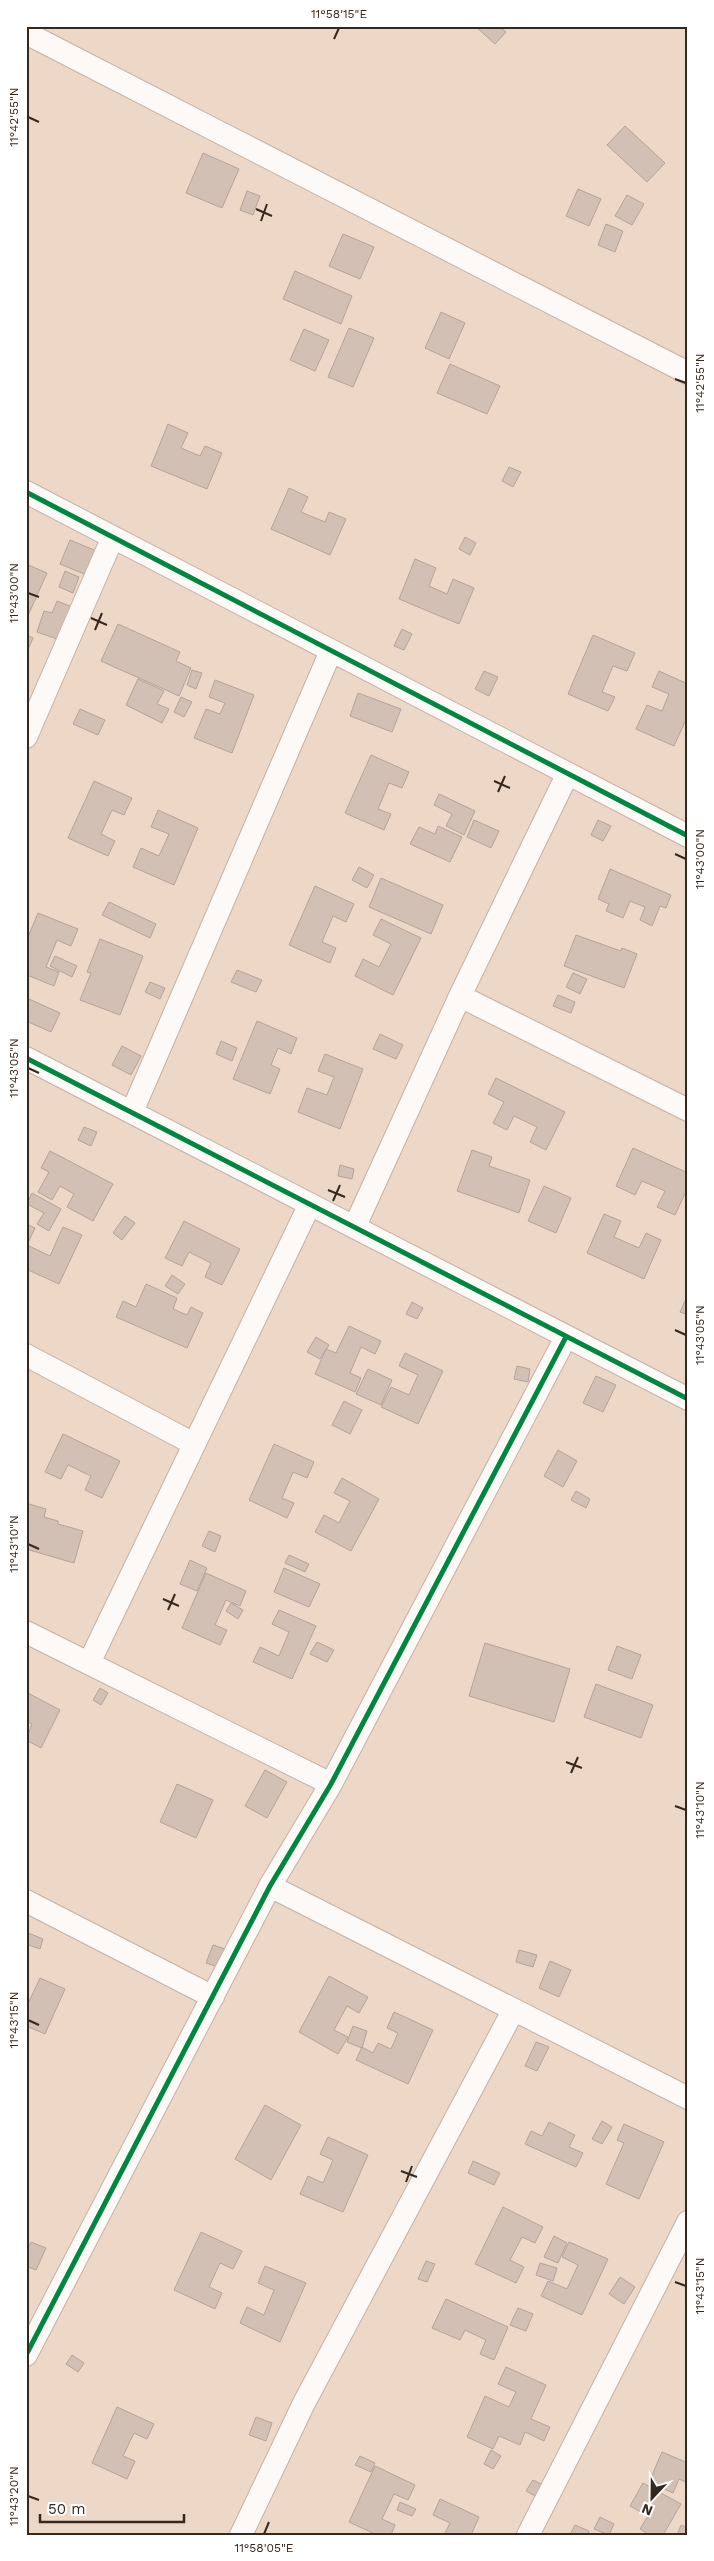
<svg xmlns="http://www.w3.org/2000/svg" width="714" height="2561" font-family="'Work Sans',sans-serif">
  <rect width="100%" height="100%" fill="#edd7c7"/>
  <!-- building -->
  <path fill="#d2c0b5" stroke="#b5a39a" d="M475 26H499L506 32 495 44Z
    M625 126 665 163 647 182 607 145Z
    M203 153 239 169 222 208 186 193Z
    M578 189 601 199 589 226 566 216Z
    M247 191 260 196 253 215 240 210Z
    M627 195 644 204 632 225 615 216Z
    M606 224 623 231 615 252 598 245Z
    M343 234 374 247 360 279 329 266Z
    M295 271 352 296 341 324 283 299Z
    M441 312 465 323 449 359 425 348Z
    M349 328 374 338 353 387 328 377Z
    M304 329 329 340 315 371 290 360Z
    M450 364 500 386 487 414 437 393Z
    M168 424 188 433 181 448 200 456 205 446 222 453 207 489 151 466Z
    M509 467 521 472 513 487 502 481Z
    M289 488 308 497 301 512 325 522 329 512 346 519 330 555 271 529Z
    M465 537 476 543 470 555 459 549Z
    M70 540 99 552 89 576 60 564Z
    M415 559 436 568 429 586 447 594 453 579 474 588 459 624 399 599Z
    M26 564 47 573 26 620Z
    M65 571 79 577 73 593 59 587Z
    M57 601 75 608 63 641 37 632 44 611 52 613Z
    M118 624 180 652 176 661 191 668 179 696 101 661Z
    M402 629 412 634 404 650 394 646Z
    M26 635 33 638 26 654Z
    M593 635 635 653 627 671 613 666 602 692 615 697 608 711 568 694Z
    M192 670 202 673 196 689 187 685Z
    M484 671 498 677 489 696 475 689Z
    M659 671 688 684V715L674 746 636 729 647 705 662 711 669 694 652 687Z
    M138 679 164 691 157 704 169 709 162 723 126 705Z
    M215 680 254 695 232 753 194 738 206 709 220 714 225 703 209 697Z
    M358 693 401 709 392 732 350 716Z
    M181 697 192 702 184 717 174 712Z
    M80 709 105 720 98 735 73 724Z
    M371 755 409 772 402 788 389 783 378 809 391 814 384 830 345 813Z
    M94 781 132 798 124 815 112 810 101 834 115 841 108 856 68 838Z
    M439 794 475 811 464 835 446 826 452 814 434 805Z
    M158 810 198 828 174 885 133 867 141 848 159 856 169 834 151 827Z
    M474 820 499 831 491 848 467 837Z
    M598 820 611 826 603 841 591 835Z
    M438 826 462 837 450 862 410 844 419 827 435 834Z
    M359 867 374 875 367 888 352 880Z
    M610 869 671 895 666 908 660 906 652 926 640 920 645 907 630 901 623 918 606 911 609 904 598 899Z
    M381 878 443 905 431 934 369 907Z
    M315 886 354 904 346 922 333 916 322 942 336 948 330 963 289 945Z
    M109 902 156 924 150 938 102 915Z
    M38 913 78 929 71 946 57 940 46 967 59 972 54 986 27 975 26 978V942Z
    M381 919 421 938 393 995 355 976 363 959 379 967 391 944 373 935Z
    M576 935 621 951 622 948 637 954 624 988 564 966Z
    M100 939 143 956 120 1015 80 1000 91 973 87 972Z
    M55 956 77 966 72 977 50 966Z
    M237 970 262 980 256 992 231 982Z
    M573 973 587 979 580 994 566 987Z
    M150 982 165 988 160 999 145 992Z
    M558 995 575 1002 571 1013 553 1006Z
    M29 999 60 1013 51 1032 26 1021V1004Z
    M257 1021 297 1038 291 1054 278 1048 271 1065 280 1069 270 1094 233 1079Z
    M380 1034 403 1045 396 1059 373 1049Z
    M221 1041 237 1048 232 1061 216 1054Z
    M122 1046 141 1056 131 1075 112 1065Z
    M325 1054 363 1069 340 1129 298 1112 307 1088 327 1095 334 1077 318 1071Z
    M496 1078 565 1112 546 1150 530 1142 537 1127 514 1116 507 1130 493 1123 504 1102 488 1094Z
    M84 1127 97 1132 91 1146 78 1140Z
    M633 1148 688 1173V1187L675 1215 657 1207 665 1191 642 1181 635 1195 616 1186Z
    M472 1150 492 1157 489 1166 530 1180 519 1213 457 1191Z
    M50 1151 113 1184 93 1221 67 1207 74 1194 60 1186 52 1200 38 1192 49 1172 41 1168Z
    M340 1165 354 1169 352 1179 338 1176Z
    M544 1186 571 1198 556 1233 528 1221Z
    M32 1193 61 1209 49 1231 37 1224 44 1213 27 1204Z
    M604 1214 621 1221 614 1237 639 1248 646 1233 661 1240 644 1279 587 1253Z
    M125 1216 135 1223 122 1240 113 1233Z
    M184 1221 240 1249 222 1285 205 1277 211 1263 189 1252 182 1266 165 1258Z
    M26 1224 35 1228 27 1245 50 1256 63 1227 82 1235 59 1284 26 1269Z
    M172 1275 185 1284 178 1294 165 1286Z
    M146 1284 177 1298 173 1309 187 1315 191 1307 203 1313 187 1348 116 1317 123 1301 136 1307Z
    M688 1294V1315L680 1312Z
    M412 1302 423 1308 417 1319 406 1314Z
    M349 1326 381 1341 375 1354 361 1347 350 1373 361 1378 355 1392 315 1374 326 1349 336 1353Z
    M316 1337 329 1345 320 1359 307 1352Z
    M405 1353 443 1371 418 1424 381 1407 391 1387 409 1395 418 1375 399 1366Z
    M517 1366 530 1369 528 1382 514 1379Z
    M368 1369 392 1380 381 1405 356 1394Z
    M596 1376 616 1385 603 1412 583 1403Z
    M344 1401 362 1410 350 1434 332 1425Z
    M63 1434 120 1461 102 1498 85 1490 91 1476 68 1465 61 1479 45 1472Z
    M274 1444 314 1462 307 1478 293 1472 282 1498 294 1503 287 1518 249 1500Z
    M558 1450 577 1461 563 1487 544 1476Z
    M342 1478 379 1499 351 1551 315 1532 324 1515 339 1523 350 1501 334 1493Z
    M576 1491 590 1499 586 1508 571 1500Z
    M29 1504 46 1509 44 1517 58 1521V1524L83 1531 74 1563 26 1549V1515Z
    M209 1531 221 1536 215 1552 202 1546Z
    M289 1555 309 1564 305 1572 285 1563Z
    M190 1560 207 1568 197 1591 180 1584Z
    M284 1568 320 1584 309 1607 274 1592Z
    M206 1573 246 1591 240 1606 226 1600 215 1625 227 1630 220 1645 182 1628Z
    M231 1603 243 1610 238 1619 226 1611Z
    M279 1610 316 1626 292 1679 253 1662 260 1647 279 1656 289 1632 272 1624Z
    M317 1642 334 1650 327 1662 310 1654Z
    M485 1643 570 1669 554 1722 469 1696Z
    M617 1646 641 1655 632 1679 608 1670Z
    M596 1684 653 1705 641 1738 584 1717Z
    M100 1688 108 1693 101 1705 93 1700Z
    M26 1692 60 1710 41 1748 26 1740 32 1724 26 1721Z
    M265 1770 287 1782 267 1818 245 1806Z
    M177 1784 213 1800 196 1838 160 1822Z
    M26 1932 43 1939 40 1949 26 1944Z
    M213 1945 225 1949 218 1967 206 1963Z
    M519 1950 537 1955 533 1967 516 1962Z
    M550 1961 571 1970 559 1997 539 1988Z
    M329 1976 368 1997 359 2013 347 2006 334 2030 348 2037 338 2054 299 2032Z
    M40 1978 65 1989 45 2034 26 2026V2008Z
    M394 2012 433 2030 408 2084 356 2060 362 2047 373 2053 378 2043 391 2049 398 2033 387 2028Z
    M353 2026 367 2031 362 2048 347 2042Z
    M536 2042 549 2047 537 2071 525 2066Z
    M265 2105 301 2125 271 2180 235 2159Z
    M602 2121 612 2127 602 2144 592 2139Z
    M549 2122 575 2135 569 2147 583 2153 576 2167 525 2144 531 2131 542 2136Z
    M624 2124 664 2142 639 2199 606 2184 624 2143 617 2140Z
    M328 2137 368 2155 343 2212 300 2194 308 2176 323 2183 333 2160 320 2154Z
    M473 2161 500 2173 494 2185 468 2173Z
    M503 2207 543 2227 535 2243 522 2237 510 2260 524 2267 516 2283 475 2264Z
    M201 2232 242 2251 233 2269 220 2263 209 2287 222 2293 215 2309 174 2290Z
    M554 2236 567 2243 558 2263 544 2257Z
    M31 2242 46 2248 36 2270 26 2266V2252Z
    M569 2242 608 2259 582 2315 541 2296 548 2281 567 2289 578 2265 562 2257Z
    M426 2261 435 2264 427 2282 418 2279Z
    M540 2263 557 2268 553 2281 536 2275Z
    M265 2266 306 2283 280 2342 240 2323 247 2307 264 2315 274 2290 258 2283Z
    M620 2277 635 2287 624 2304 609 2294Z
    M446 2299 508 2327 494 2360 480 2354 486 2340 465 2330 460 2340 432 2328Z
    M518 2308 533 2314 526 2331 510 2325Z
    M72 2355 84 2363 78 2372 66 2364Z
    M506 2367 546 2385 531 2419 550 2427 544 2441 525 2432 520 2445 499 2436 493 2449 467 2437 485 2396 509 2407 516 2392 498 2384Z
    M117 2407 154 2424 147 2439 134 2433 123 2456 135 2461 127 2479 92 2463Z
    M256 2417 272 2423 266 2441 249 2435Z
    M491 2450 501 2456 493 2469 484 2464Z
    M662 2452 688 2463V2483L679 2479 673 2493 649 2482Z
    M360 2456 375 2463 371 2472 355 2465Z
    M375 2466 415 2485 408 2500 394 2494 382 2519 395 2525 391 2535H377L349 2522Z
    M533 2480 545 2486 539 2498 526 2491Z
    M643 2483 681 2504 663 2535H649L640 2529 648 2516 630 2506Z
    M440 2499 479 2517 471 2535H444L450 2523 433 2515Z
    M400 2502 416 2509 412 2516 397 2510Z
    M600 2517 614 2524 609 2535 594 2529Z
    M575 2525 589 2531 588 2535H570Z
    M681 2525 688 2528V2535H677Z"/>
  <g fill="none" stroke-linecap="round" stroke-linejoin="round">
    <!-- street casing -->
    <g stroke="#c3b2a5" stroke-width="24">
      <path id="street" d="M26 33 688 373
        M26 492 688 836
        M26 737 112 539
        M460 996 688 1110
        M26 1058 688 1399
        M132 1112 331 651
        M355 1226 460 996 567 775
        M26 1355 194 1444
        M26 1632 331 1784
        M89 1663 310 1204
        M270 1886 688 2098
        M26 1901 213 1997
        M26 2355 270 1886 331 1784 566 1337
        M241 2535 304 2403 513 2011
        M528 2535 688 2222"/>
    </g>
    <!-- street -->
    <use href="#street" stroke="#fcf9f7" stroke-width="22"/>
    <!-- cycleway casing -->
    <g stroke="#fff" stroke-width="8">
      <path id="cycleway" d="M26 492 688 836
        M26 1058 688 1399
        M26 2355 270 1886 331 1784 566 1337"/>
    </g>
    <!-- cycleway -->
    <use href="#cycleway" stroke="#00873e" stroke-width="5"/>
  </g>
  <!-- ticks -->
  <path fill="none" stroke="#36281d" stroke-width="2" d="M334 39 339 28M28 117 39 122M256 209 272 216M261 221 267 204M675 379 686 383M28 593 39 597M91 618 107 625M95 630 102 613M494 781 510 788M498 792 505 776M675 854 686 859M28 1068 39 1073M328 1190 345 1197M333 1201 340 1185M675 1330 686 1335M28 1544 39 1549M163 1599 179 1606M168 1610 175 1594M566 1762 582 1768M571 1773 578 1757M675 1806 686 1810M28 2020 39 2025M401 2171 417 2177M406 2182 412 2166M675 2282 686 2286M28 2496 39 2500M264 2534 269 2522"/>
  <!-- border -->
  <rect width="714" height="2561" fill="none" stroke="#ffffff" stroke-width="55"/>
  <!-- north arrow -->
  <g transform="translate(652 2498) rotate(202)" stroke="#ffffff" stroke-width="4" paint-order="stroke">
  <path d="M0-4L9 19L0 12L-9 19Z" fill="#36281d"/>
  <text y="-8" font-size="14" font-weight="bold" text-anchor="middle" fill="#36281d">N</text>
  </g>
  <!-- scale -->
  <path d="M40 2514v8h144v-8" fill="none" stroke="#36281d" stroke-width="2.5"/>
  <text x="48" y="2514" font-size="15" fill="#36281d" stroke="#ffffff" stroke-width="4" paint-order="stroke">50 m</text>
  <rect x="28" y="28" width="658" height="2506" fill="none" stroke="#36281d" stroke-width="2"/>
  <g font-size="12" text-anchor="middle" fill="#36281d">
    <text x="339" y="18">11°58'15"E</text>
    <text transform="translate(14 117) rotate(-90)" y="4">11°42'55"N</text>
    <text transform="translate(700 383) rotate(-90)" y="4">11°42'55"N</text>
    <text transform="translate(14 593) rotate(-90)" y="4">11°43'00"N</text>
    <text transform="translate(700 859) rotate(-90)" y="4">11°43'00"N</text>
    <text transform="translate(14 1068) rotate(-90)" y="4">11°43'05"N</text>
    <text transform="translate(700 1335) rotate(-90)" y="4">11°43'05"N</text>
    <text transform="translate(14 1544) rotate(-90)" y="4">11°43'10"N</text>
    <text transform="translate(700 1810) rotate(-90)" y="4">11°43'10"N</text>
    <text transform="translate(14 2020) rotate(-90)" y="4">11°43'15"N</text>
    <text transform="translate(700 2286) rotate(-90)" y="4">11°43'15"N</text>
    <text transform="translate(14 2496) rotate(-90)" y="4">11°43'20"N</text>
    <text x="264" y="2552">11°58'05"E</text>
  </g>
</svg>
